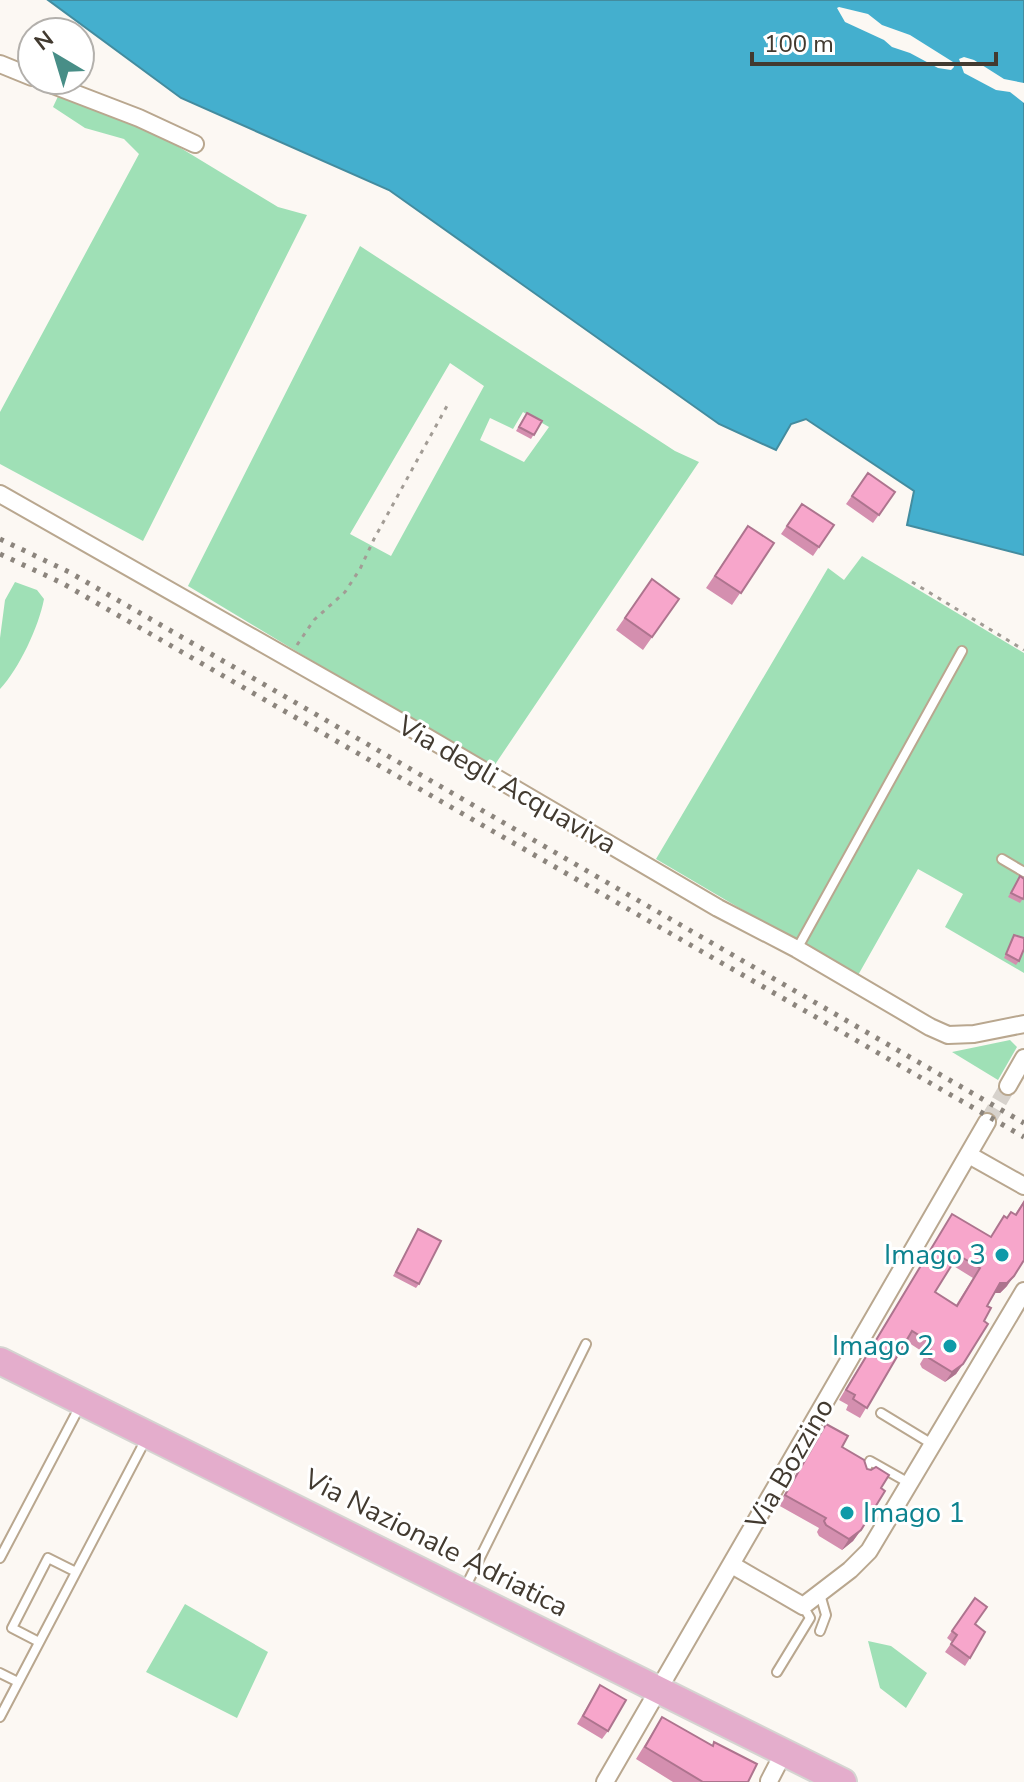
<svg xmlns="http://www.w3.org/2000/svg" width="1024" height="1782" font-family="'Nunito Sans',sans-serif">
  <rect width="100%" height="100%" fill="#fcf8f3"/>
  <!-- green -->
  <path fill="#9fe0b6" fill-rule="evenodd" d="M61 90 151 130 278 207 307 215 143 541 0 464V412L139 154 124 139 85 128 53 107Z
    M360 246 675 451 699 462 492 769 188 586ZM450 363 484 386 391 556 350 534ZM523 412 549 427 524 462 480 440 490 418 513 429Z
    M862 556 1024 653V973L945 927 963 894 918 869 857 977 656 859 828 568 844 580Z
    M15 582 37 590 44 599C39 626 19 669 0 689V638L5 600Z
    M1010 1040 1017 1047 998 1080 952 1052Z
    M185 1604 268 1652 237 1718 146 1672Z
    M868 1641 891 1646 927 1673 906 1708 880 1688Z"/>
  <!-- water -->
  <path fill="#44afce" stroke="#438c9f" stroke-width="2" d="M48 0H1024V555L907 525 914 491 806 419 791 424 776 450 719 424 389 190 181 98Z"/>
  <!-- pier -->
  <path fill="#fcf8f3" d="M839 7 868 14 882 25 910 35 953 62 954 67 951 70 938 68 910 53 892 47 884 40 845 22 837 8Z
    M964 57 974 60 1004 79 1024 83V103L1010 92 996 90 964 73 959 59Z"/>
  <g fill="none" stroke-linecap="round" stroke-linejoin="round">
    <!-- street-tunnel -->
    <path stroke="#d7d2cc" stroke-width="16" stroke-dasharray="16 8" stroke-linecap="butt" d="M987 1122 1008 1086"/>
    <!-- lane casing -->
    <g stroke="#b9a78f" stroke-width="12">
      <path id="lane" d="M1002 859 1024 872
        M797 949 962 651
        M881 1413 932 1444
        M863 1474 870 1461 909 1483
        M0 1558 80 1406
        M465 1588 586 1344
        M820 1594 826 1615 820 1631
        M39 1642 12 1628 48 1558 76 1572
        M777 1672 810 1618 803 1606
        M0 1673 18 1682
        M0 1717 146 1439"/>
    </g>
    <!-- street casing -->
    <g stroke="#b9a78f" stroke-width="20">
      <path id="street" d="M0 64 32 77
        M40 80 139 118 195 144
        M0 494 406 725 718 908 797 949 930 1027 948 1035 974 1034 1024 1024
        M1008 1086 1024 1058
        M969 1155 1024 1186
        M732 1565 803 1606 850 1570 869 1551 1024 1291
        M769 1781 784 1752
        M605 1782 987 1122"/>
    </g>
    <!-- primary casing -->
    <g stroke="#d5d4d1" stroke-width="30">
      <path id="primary" d="M0 1361 843 1782"/>
    </g>
    <!-- path -->
    <path stroke="#a29c95" stroke-width="3" stroke-dasharray="4 6" stroke-linecap="butt" d="M912 582 1024 650
      M297 645 314 620 345 592 360 569 374 539 448 404"/>
    <!-- lane -->
    <use href="#lane" stroke="#fff" stroke-width="8"/>
    <!-- street -->
    <use href="#street" stroke="#fff" stroke-width="16"/>
    <!-- primary -->
    <use href="#primary" stroke="#e4adcc" stroke-width="26"/>
    <!-- rail -->
    <path stroke="#8c857d" stroke-width="5" stroke-dasharray="4 8" stroke-linecap="butt" d="M0 539 69 572 1024 1123
      M0 554 62 583 1024 1137"/>
  </g>
  <!-- wall -->
  <path fill="#d48faf" fill-rule="evenodd" d="M524 417 542 421 531 439 516 431Z
    M868 473 895 492 873 523 846 504Z
    M802 504 834 525 813 556 781 534Z
    M748 526 774 543 732 605 706 588Z
    M652 579 679 599 643 650 616 630Z
    M1020 876 1024 897 1020 903 1008 897Z
    M1014 935 1019 961 1016 965 1004 958Z
    M1024 1201 1007 1286 1000 1293H995L987 1306 984 1321 963 1364 956 1374 945 1382 922 1368 920 1364 926 1354 906 1341 860 1418 846 1410 848 1405 839 1400 952 1214 991 1237 1004 1216 1007 1218 1015 1214ZM952 1265 973 1278 956 1305 935 1292Z
    M418 1229 419 1284 416 1288 393 1276Z
    M826 1424 842 1447 867 1469 881 1488 861 1530 853 1541 842 1550 819 1536 817 1532 819 1528 778 1505Z
    M975 1598V1624L970 1658 965 1666 945 1652 952 1642 947 1638Z
    M600 1685 608 1731 602 1739 577 1724Z
    M662 1717 748 1782H673L636 1759Z"/>
  <!-- shaded-wall -->
  <path fill="#ad748e" d="M1014 1276 1007 1286 1000 1293H993L1000 1283Z
    M963 1364 956 1374 945 1382 952 1372Z
    M861 1530 853 1541 842 1550 849 1539Z"/>
  <!-- building -->
  <path fill="#f7a6cb" stroke="#ad748e" stroke-width="2" fill-rule="evenodd" d="M527 413 542 421 534 435 519 427Z
    M868 473 895 492 879 515 852 496Z
    M802 504 834 525 819 547 787 526Z
    M748 526 774 543 741 593 715 576Z
    M652 579 679 599 652 637 625 618Z
    M1020 876 1024 879V897L1023 899 1011 893Z
    M1014 935 1024 938V949L1019 961 1006 954Z
    M1024 1202V1260L1014 1276 1007 1283H1000L987 1306 991 1308 984 1321 988 1324 963 1364 952 1372 929 1358 927 1354 933 1344 912 1331 867 1408 853 1399 855 1395 846 1390 952 1214 991 1237 1004 1216 1007 1218 1011 1212 1016 1215ZM958 1255 980 1268 957 1306 935 1292Z
    M418 1229 441 1241 419 1284 396 1272Z
    M826 1424 848 1436 842 1447 864 1460 867 1469 871 1470 876 1467 889 1475 881 1488 885 1491 861 1530 849 1539 826 1525 824 1521 826 1518 785 1495Z
    M975 1598 987 1607 975 1624 985 1632 970 1658 951 1644 957 1635 952 1631Z
    M600 1685 626 1700 608 1731 583 1716Z
    M662 1717 713 1746 714 1742 757 1764 748 1782H703L645 1747Z"/>
  <!-- markers -->
  <g fill="#0f9aa8" stroke="#fff" stroke-width="3">
    <circle cx="1002" cy="1255" r="8"/>
    <circle cx="950" cy="1346" r="8"/>
    <circle cx="847" cy="1513" r="8"/>
  </g>
  <g text-anchor="middle" dominant-baseline="central" stroke-width="6" stroke-linejoin="round" paint-order="stroke">
    <!-- street labels -->
    <g font-size="28" fill="#423a30" stroke="#fff">
      <text transform="translate(507 785) rotate(30)">Via degli Acquaviva</text>
      <text transform="translate(790 1464) rotate(-60)">Via Bozzino</text>
      <text transform="translate(436 1543) rotate(27)">Via Nazionale Adriatica</text>
    </g>
    <!-- culture labels -->
    <g font-size="28" fill="#0d838f" stroke="#fff" text-anchor="end">
      <text x="986" y="1255">Imago 3</text>
      <text x="934" y="1346">Imago 2</text>
      <text x="863" y="1513" text-anchor="start">Imago 1</text>
    </g>
  </g>
  <!-- north arrow -->
  <g transform="translate(56 56) rotate(322)"><circle r="38" fill="#ffffff" stroke="#b3b0ac" stroke-width="2"/>
  <path d="M0-6L14 30L0 20L-14 30Z" fill="#488e87"/>
  <text y="-12" font-size="22" font-weight="bold" text-anchor="middle" fill="#423a30">N</text>
  </g>
  <!-- scale -->
  <path d="M752 52v12h244v-12" fill="none" stroke="#423a30" stroke-width="4"/>
  <text x="764" y="52" font-size="24" fill="#423a30" stroke="#ffffff" stroke-width="6" paint-order="stroke">100 m</text>
</svg>
